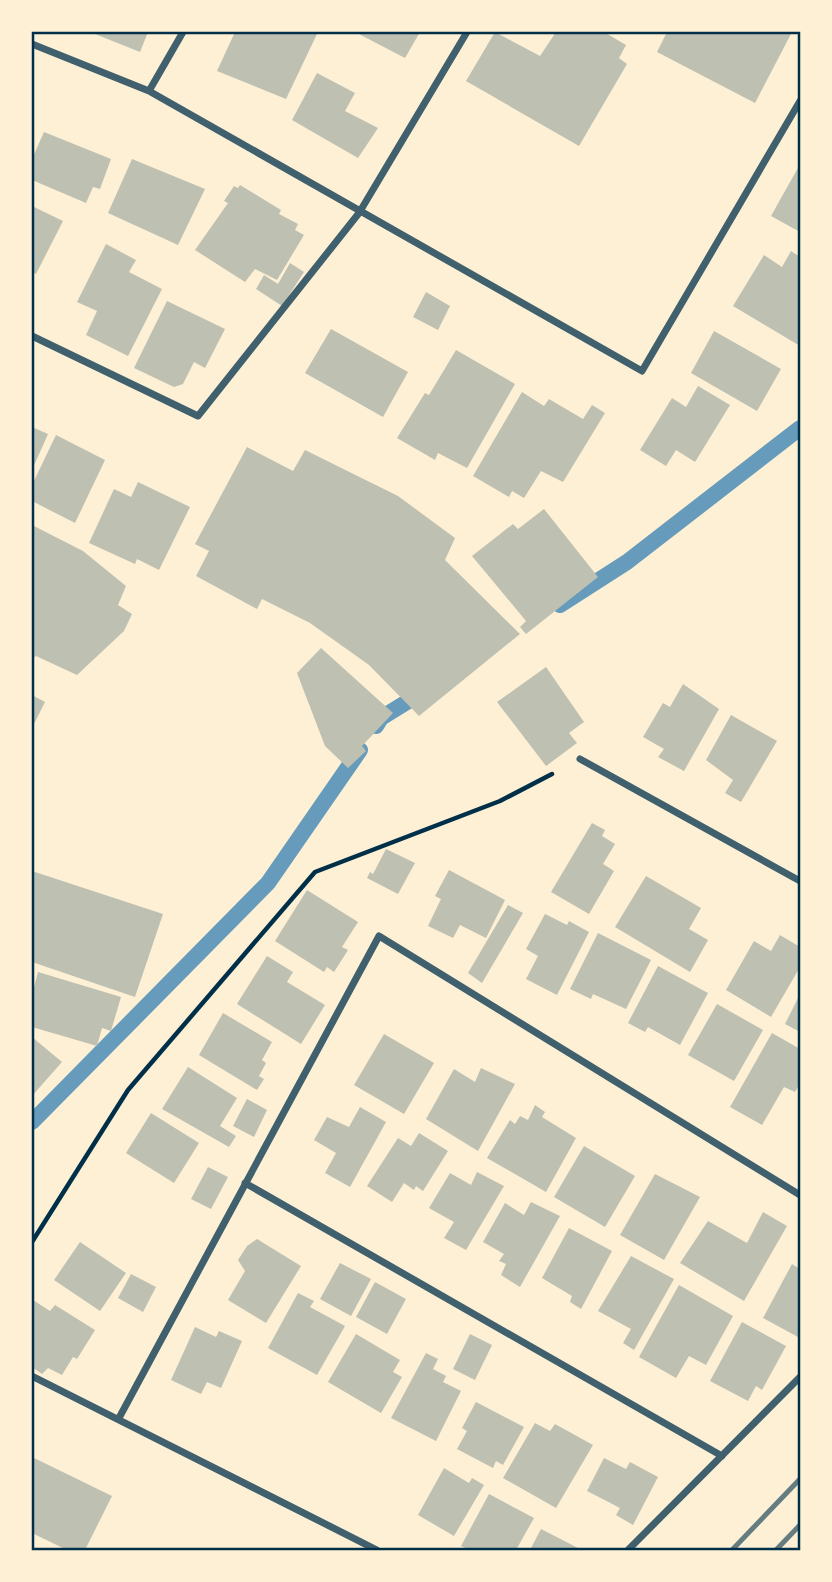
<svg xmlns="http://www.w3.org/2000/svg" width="832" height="1582" font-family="'Noto Sans',sans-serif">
  <rect width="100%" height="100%" fill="#fdf0d5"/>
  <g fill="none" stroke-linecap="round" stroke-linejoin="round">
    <!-- stream -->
    <path stroke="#669bbc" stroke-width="16" d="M560 605 627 562 800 428
      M376 726 381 718 423 692
      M32 1122 268 883 360 750"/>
  </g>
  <!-- building -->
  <path fill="#bec0b2" d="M90 32H148L140 52Z
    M235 32 317 34 286 99 217 71Z
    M355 32H420L405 58Z
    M495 32 540 56 556 32H604L626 45 619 58 627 64 579 146 466 81Z
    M667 32H792L755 103 657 52Z
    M317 73 355 93 345 111 378 128 358 158 292 120Z
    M44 132 111 159 100 189 93 187 86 203 32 180V159Z
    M132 159 205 189 178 245 108 213Z
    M799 166 800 167V232L771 216Z
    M240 185 281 210 279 214 298 224 295 230 304 235 277 280 255 269 245 282 195 250 228 203 224 201 234 186 238 188Z
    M32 206 63 221 36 274 32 272Z
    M106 244 136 260 129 272 162 289 128 356 86 335 97 311 77 302Z
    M791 251 800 257V346L733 306 764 255 782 267Z
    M290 263 304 272 282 306 256 289 264 275 278 284Z
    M426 292 450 306 438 330 413 317Z
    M167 301 225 329 205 368 194 362 183 384 174 387 134 368Z
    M331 329 408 372 383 417 305 373Z
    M714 331 781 369 757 411 691 373Z
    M456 350 515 384 467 468 438 453 435 460 397 438 425 393 429 395Z
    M698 386 730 405 695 462 676 450 666 466 640 450 672 398 686 407Z
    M522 392 544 406 549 399 583 419 592 405 605 413 563 482 541 471 524 498 512 491 509 497 473 476Z
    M32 427 48 434 32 470Z
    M56 435 105 460 75 523 32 501V485Z
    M247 447 293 471 305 450 398 496 455 538 445 560 520 634 419 716 369 665 310 623 262 599 257 609 196 576 209 551 195 544Z
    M138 482 190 507 159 570 137 559 135 564 89 543 114 489 131 497Z
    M544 509 598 577 526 634 520 627 526 621 472 556 513 524 518 529Z
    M32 525 83 551 126 586 118 605 132 614 124 631 77 675 36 656 32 659Z
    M321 648 393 713 362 746 366 751 348 768 325 746 297 673Z
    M546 667 584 722 569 733 577 743 546 766 497 702Z
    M683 684 719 709 684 771 658 757 664 749 643 737 663 703 670 707Z
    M32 695 45 702 32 728Z
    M731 715 777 741 741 802 725 793 733 780 706 760Z
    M592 823 605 830 602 836 615 844 603 864 614 871 589 914 551 892Z
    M386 849 415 863 398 894 367 878 370 872 373 874Z
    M449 870 505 900 486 938 460 925 453 938 428 926 441 899 435 896Z
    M32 871 163 914 135 997 32 962Z
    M646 876 701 908 689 929 708 940 690 972 615 927Z
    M307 890 358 922 342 947 348 950 334 972 327 967 324 972 275 941Z
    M508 905 523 913 482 983 468 973Z
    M545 914 567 925 569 921 589 932 557 995 526 979 538 956 526 949Z
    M598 933 651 960 626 1009 593 994 591 999 570 989Z
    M780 935 800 947V967L771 1017 726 990 754 941 771 951Z
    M267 956 293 972 287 982 325 1005 301 1044 237 1004Z
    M658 966 708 993 680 1045 648 1027 645 1032 628 1023Z
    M38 972 121 997 111 1031 102 1028 97 1046 32 1027V995Z
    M800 994V1032L785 1024Z
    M717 1004 763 1030 734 1081 688 1055Z
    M223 1013 272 1042 262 1060 266 1063 259 1076 264 1079 257 1090 199 1055Z
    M772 1033 800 1049V1083L795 1092 784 1087 762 1125 730 1107Z
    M384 1034 434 1063 404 1114 354 1085Z
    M32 1037 62 1062 32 1096Z
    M188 1067 237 1098 220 1126 236 1136 229 1147 162 1109Z
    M481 1068 515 1084 478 1151 426 1119 454 1069 475 1082Z
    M247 1099 267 1110 254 1137 233 1126Z
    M535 1105 545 1112 542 1117 576 1138 546 1192 487 1158 510 1120 515 1124 520 1116 528 1120Z
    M360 1107 386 1122 350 1187 325 1173 336 1153 314 1140 327 1117 349 1127Z
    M151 1113 199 1143 174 1183 126 1153Z
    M419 1133 448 1151 423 1191 416 1186 414 1190 404 1183 392 1202 367 1186 398 1138 411 1146Z
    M584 1146 635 1176 605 1227 554 1197Z
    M208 1167 228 1177 211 1209 191 1199Z
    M477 1172 504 1186 466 1250 444 1238 454 1222 429 1208 450 1173 471 1185Z
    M655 1174 700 1197 664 1260 620 1235Z
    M531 1202 560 1216 520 1287 501 1275 506 1264 499 1261 504 1254 483 1242 505 1203 524 1215Z
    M763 1212 787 1226 744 1301 680 1263 708 1221 747 1243Z
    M569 1228 612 1251 581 1309 570 1302 572 1296 542 1278Z
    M257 1239 301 1266 266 1323 228 1300 245 1271 238 1260 247 1246Z
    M80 1242 126 1273 100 1311 54 1280Z
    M631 1256 674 1279 634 1350 623 1343 631 1329 598 1311Z
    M340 1263 371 1279 351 1316 320 1299Z
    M792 1264 800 1269V1332L798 1337 763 1318Z
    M131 1274 156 1287 143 1312 118 1298Z
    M375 1282 406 1299 387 1334 356 1317Z
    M679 1285 733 1316 706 1365 689 1356 676 1378 639 1357Z
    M298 1293 314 1301 310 1307 345 1326 317 1375 268 1348Z
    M33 1300 50 1311 55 1305 95 1330 77 1359 73 1357 62 1375 48 1368 42 1374 32 1367Z
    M742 1322 786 1346 762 1390 756 1386 748 1401 710 1381Z
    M195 1327 216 1337 219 1331 242 1341 221 1388 207 1382 201 1394 171 1380Z
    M356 1334 400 1360 393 1372 402 1377 381 1413 328 1382Z
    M470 1334 492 1345 475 1380 453 1369Z
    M426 1353 438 1359 433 1369 446 1376 443 1382 461 1391 436 1441 391 1418Z
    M476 1402 524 1427 503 1465 496 1461 493 1468 457 1449 467 1431 462 1428Z
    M535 1423 550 1431 555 1424 593 1445 556 1508 503 1478Z
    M32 1457 112 1496 85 1550H67L32 1533Z
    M604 1458 626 1469 630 1462 658 1477 633 1525 616 1515 620 1508 587 1491Z
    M444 1468 469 1483 472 1478 484 1485 454 1536 418 1515Z
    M489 1494 534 1518 516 1550H470L461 1546Z
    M541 1529 582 1550H530Z"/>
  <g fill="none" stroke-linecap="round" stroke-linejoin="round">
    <!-- path -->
    <path stroke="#003049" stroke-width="4.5" d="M32 1242 128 1090 315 872 500 801 552 774"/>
    <!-- minor -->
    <path stroke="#3f606c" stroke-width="7" d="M32 44 149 91 183 32
      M149 91 642 371 800 101
      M32 336 198 416 359 213 467 32
      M580 759 800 881
      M245 1183 722 1456
      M32 1376 377 1550
      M119 1418 379 936 800 1195
      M628 1550 800 1377"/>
    <!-- rail -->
    <path stroke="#657d81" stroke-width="5" d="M732 1550 800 1479
      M776 1550 800 1525"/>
  </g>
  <!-- border -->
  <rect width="832" height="1582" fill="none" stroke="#fdf0d5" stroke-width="66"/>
  <rect x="33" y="33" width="766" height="1516" fill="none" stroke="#003049" stroke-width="2.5"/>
</svg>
